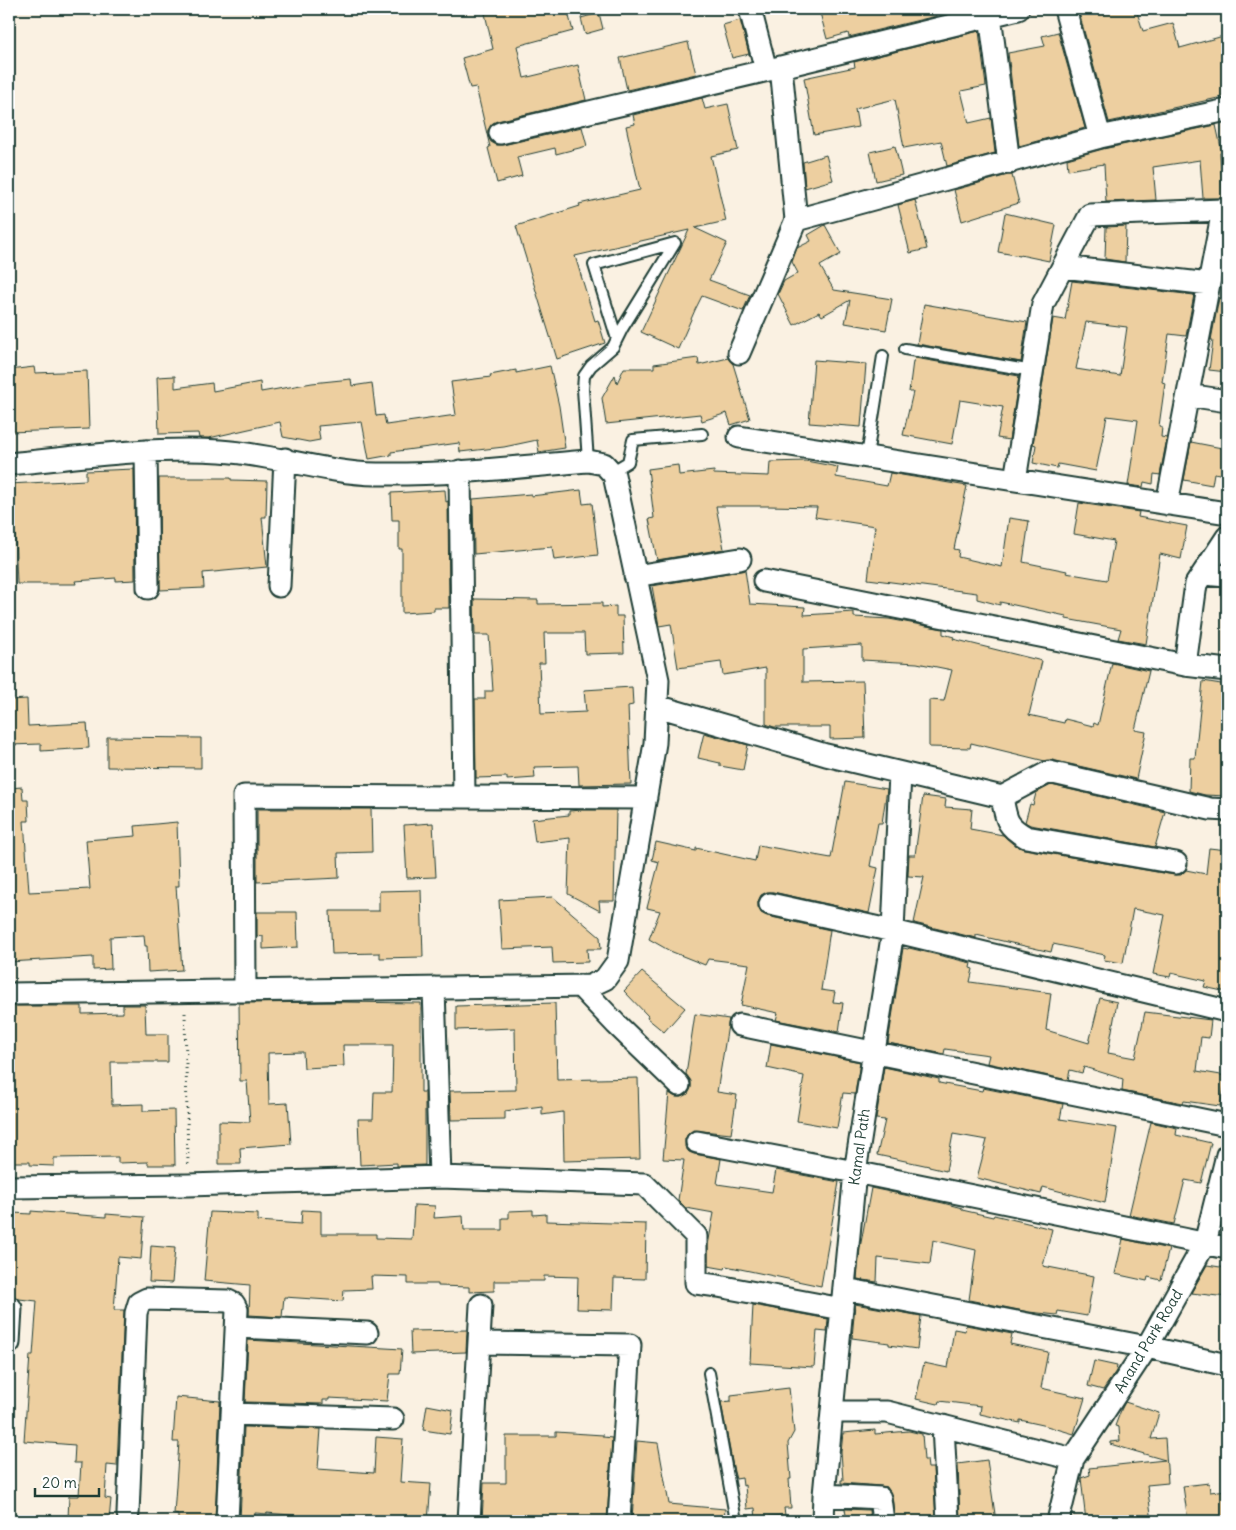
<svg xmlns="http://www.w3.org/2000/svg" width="1236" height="1530" font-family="Delius,sans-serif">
  <rect width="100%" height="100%" fill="#faf1e2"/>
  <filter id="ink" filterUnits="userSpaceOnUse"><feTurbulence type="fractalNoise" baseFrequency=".02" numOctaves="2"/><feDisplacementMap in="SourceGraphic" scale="10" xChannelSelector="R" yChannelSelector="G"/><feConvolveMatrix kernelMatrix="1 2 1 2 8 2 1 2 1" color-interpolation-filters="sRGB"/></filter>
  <g filter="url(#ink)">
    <!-- building -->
    <path fill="#edcfa0" stroke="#1f3d34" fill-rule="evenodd" d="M484 9H567L573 31 517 46 524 78 578 65 586 100 497 121 492 124 488 130V136L491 142 497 145H503L582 127 587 146 556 154 555 148 517 157 522 176 497 183 488 148 490 147 476 87 470 88 462 58 493 49Z
      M819 9H934L936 16 849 37 848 33 827 39Z
      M1078 9H1136L1143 31 1173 23 1180 48 1227 35V96L1109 122Z
      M599 13 603 29 585 34 581 18Z
      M740 20 749 54 732 58 723 25Z
      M979 31 986 86 961 91 969 123 991 118 995 153 947 166 941 141 904 148 895 99 855 109 858 127 814 135 804 78 855 67 854 62Z
      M1058 32 1085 128 1019 146 1008 53 1045 46 1042 36Z
      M688 42 696 74 627 90 620 58Z
      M702 98 705 109 728 104 738 150 711 156 726 221 695 228 727 243 709 280 750 295 743 311 702 296 695 310 678 349 641 332 689 230 575 256 595 321 598 320 605 343 557 359 516 226 580 206 579 204 640 190 626 126 635 124 633 115Z
      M1216 125 1222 152 1220 153 1223 198H1203L1200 160 1153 167 1156 200 1106 202 1104 164 1068 170 1067 159 1103 149Z
      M895 146 902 175 876 181 870 152Z
      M826 155 833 180 805 188 803 162Z
      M1008 175H1012L1019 203 962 221 954 190Z
      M915 200 927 249 910 253 898 205Z
      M1005 213 1056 225 1049 261 1020 255V256L998 252Z
      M825 225 841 254 820 266 834 290 892 299 886 330 845 323 850 300 822 316 819 312 794 325 778 294 784 281 798 273 792 262 797 248 811 241 808 235Z
      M1126 226 1125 262 1105 259 1106 227Z
      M1072 281 1194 295 1186 336 1169 334 1162 382 1165 383 1159 426 1162 427 1161 437 1167 438 1160 475 1154 474 1153 484 1144 482 1143 487 1128 485 1138 420 1107 416 1096 471 1058 464 1057 468 1033 463 1036 445 1033 444 1053 318 1065 320ZM1086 322 1127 327 1120 376 1076 369Z
      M1219 298 1227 299V372L1209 370 1213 340H1211Z
      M924 304 1027 322 1021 362 917 344Z
      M698 358 699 365 728 358 733 364 750 419 731 425 727 413 702 421 700 414 606 424 602 398 615 375 617 383 624 368H654V364Z
      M915 358 1019 376 1009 440 997 438 1003 407 960 400 952 444 903 435 913 392H909L913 361H914Z
      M814 360 866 364 861 427 809 423Z
      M550 366 559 406 565 448 539 452 537 440 504 447 460 452 459 443 391 452V455L369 459 362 422 318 426 320 440 309 442 283 437 280 422 209 438H199L198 433 159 434 157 377 175 376V388L212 383 213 391 260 382 261 392 312 383 351 379 352 386 372 383 376 416 384 415 386 425 456 415 451 382 491 377 490 375 516 370V373Z
      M34 367 35 373 87 371 89 429 9 432V370Z
      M1191 442 1227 449V468H1226L1225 475 1214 473 1212 485 1184 480Z
      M806 461 838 467 836 477 887 486 890 473 967 486 954 549 959 550 958 557 1002 567 1009 518 1029 521 1023 562 1067 571 1066 573 1107 580 1114 541 1074 534 1079 503 1139 512 1138 517 1187 526 1181 559 1160 554 1146 644 1118 639 1121 629 1066 619V616L1000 602V605L977 599V593L868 579 875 526 815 517 817 507 768 506H716L724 549 657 560 649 519 654 518 648 469 678 465 679 475 714 471V474L769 476 770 462Z
      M134 469 135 580 116 581V578L75 581 76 584H17L15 535H9V484L86 480V471Z
      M159 478H231V480L267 481 266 517H262L267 567 203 573 204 588 160 590Z
      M445 490 446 502 448 501 449 608H434V611L402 613V549H399V520H392L391 493Z
      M581 490 583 504 592 503 598 555 554 560 552 547 474 554 473 499 531 494V496Z
      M745 570 750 604 805 607 804 615 854 612V617L889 619 943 629V634L954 637 953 639 1042 661 1029 715 1064 723 1065 719 1093 726 1094 723 1098 725 1112 663 1149 671 1135 730 1146 732 1136 779 1052 760 1045 761 971 743 970 748 929 747V700L944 701 952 670 917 663 862 660V645L803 649V682L863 681 865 738 830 739V727H774L766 724V668L723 675 721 662 678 668 671 624 659 626 652 586Z
      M474 599 538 600V604L602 603V607L616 606V616H623L624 653 585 654 584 633H544L545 663H539L541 714 586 712 584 690 632 687 633 705 628 706 631 784 579 785 578 766 534 767 535 778 507 780V777L476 778 475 699H485V691H493L489 635H475Z
      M1203 681 1227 685V796L1205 795 1189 791 1190 758H1195Z
      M27 699 28 726 87 723 89 748 41 751V744L9 745V700Z
      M704 733 748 745 743 770 720 766V763L698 758Z
      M107 737 201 738V768L107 767Z
      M845 782 887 789 882 823H878L870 866 878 868 869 913 773 892H767L761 895 758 902V907L761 913 767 916 830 930 821 990 835 992 833 1002 843 1003 839 1032 776 1020 778 1013 741 1005 749 964 708 959 705 965 670 951 649 939 660 911 647 908 659 862 652 860 656 842 696 851V848L755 861 758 845 831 858Z
      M1051 785 1165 812 1155 847 1030 825 1025 822 1030 804 1033 805 1036 793Z
      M22 787 23 800H28L29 821H24L29 892 90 889 86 840 136 836 135 826 177 822 179 886H176L182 970 148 972 147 946H145L144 935 110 937 111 969 93 970V957L9 962V788Z
      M923 796 946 799 945 807 972 809 970 829 1003 835 1013 844 1024 849 1174 875H1181L1186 870 1206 874 1209 848 1227 850V992L1204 987 1206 981 1171 973 1170 977 1153 974 1165 915 1133 909 1123 963 1104 960 1105 955 1053 944 1051 952 976 935V938L914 923 924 877 908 876 909 855H915Z
      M257 809H371L372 852 338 853 339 878 257 882Z
      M581 810H616L614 901H599L600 911 568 894 570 838 535 842 532 819 569 815V811Z
      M433 823 436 877 407 878 404 825Z
      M421 890 423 957 380 958V953L332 954 330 911H379V891Z
      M553 897 600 937 601 949H587L588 962 553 963 552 947 502 949 499 900Z
      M257 912H297L298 947 263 949V936L257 937Z
      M903 948 908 949 909 948 971 963 970 968 973 969 970 982 1051 993 1046 1030 1089 1043 1100 998 1117 1002 1108 1053 1135 1058 1145 1012 1211 1020 1209 1038 1201 1037 1197 1071 1227 1076 1220 1106 1184 1101 1183 1103 1122 1091 1123 1079 1084 1067 1082 1073 1070 1070 1068 1080 987 1063 989 1055 945 1049 944 1054 888 1043Z
      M642 972 685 1008 664 1032 647 1018 648 1016 624 991Z
      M342 1002 421 1003V1092H425V1165L397 1166V1163L360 1165 358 1119H373L374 1092H392L393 1045H343L344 1066 304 1068 303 1052 268 1053 269 1104 288 1103 291 1144 240 1148 241 1164H219V1121L250 1122 247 1081H240L239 1003Z
      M555 1003 557 1080 638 1078 640 1159 564 1161 563 1112 542 1115V1106L505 1111V1119L451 1120 450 1091 516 1090 515 1028 456 1030V1006Z
      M123 1005H145L146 1034H168V1062H111L112 1105 143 1104V1111L174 1110 175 1165H148V1162L118 1163V1157L54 1158V1166L30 1165V1162H9V1006H82V1014L123 1013Z
      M695 1014 729 1019 717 1092 737 1095 731 1134 693 1130 688 1134 685 1139V1147L689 1152 694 1154 721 1159 717 1184 772 1192 776 1170 839 1182 821 1286 726 1266 725 1269 708 1266V1245L714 1213 686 1208 678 1200 684 1160 663 1159 669 1093 676 1097H682L688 1094 691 1088V1081L686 1074Z
      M771 1044 860 1062 855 1094 843 1093 837 1128 797 1121 804 1076 767 1068Z
      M884 1067 939 1079V1083L982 1091 983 1088 1063 1104 1060 1119 1117 1128 1105 1203 1043 1187 1041 1194 977 1178 987 1140 953 1134 946 1171 929 1167V1166L877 1155 885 1120 876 1119Z
      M1151 1122 1177 1128 1176 1135 1211 1143 1201 1183 1185 1180 1174 1224 1129 1215Z
      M871 1188 943 1203 962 1208V1210L993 1217 994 1215 1052 1229 1043 1266 1094 1276 1087 1316 1058 1311 1057 1315 1029 1312 969 1300 976 1250 933 1240 930 1264 878 1258 877 1282 857 1279 860 1248Z
      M414 1205 435 1206 434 1218 463 1216 464 1230H502V1218H509V1211L533 1210V1215L546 1214V1221L646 1224 645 1279 614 1278 613 1310 577 1309 578 1277 544 1276V1281H494V1291L469 1292V1287L438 1286V1284H408V1277L371 1276 372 1289 344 1290 343 1301 284 1297 282 1317 249 1315 250 1285 204 1281 210 1212 258 1214V1221L301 1224 302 1210 321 1211V1234H376V1238L412 1239Z
      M31 1211 106 1217V1214L144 1217 141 1259 118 1257 114 1310H124L117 1466 107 1465 105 1498 111 1499 109 1521 68 1519 69 1496H79L81 1463H74L75 1445 24 1441 30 1355H33L37 1301 19 1299 12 1296H9V1261H10L13 1213 31 1214Z
      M1123 1239 1169 1249 1161 1280 1148 1277 1147 1281 1115 1274Z
      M151 1246 175 1248 172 1283 149 1282Z
      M1207 1265 1227 1268V1297L1191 1293Z
      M855 1304 921 1316 917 1349 889 1345V1343L852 1338Z
      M753 1305 828 1319 827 1332 817 1331 814 1367 750 1363Z
      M966 1325 1012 1334 1010 1344 1048 1352 1041 1388 1085 1398 1074 1434 1043 1425 1020 1420V1423L980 1414 981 1406 939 1401 938 1404 916 1399 924 1363 948 1368 954 1329 965 1331Z
      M467 1330 466 1352 411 1354 410 1331Z
      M248 1340 402 1349 400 1374H390L387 1401 329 1398V1400H323V1404L245 1402Z
      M1094 1361 1117 1366 1116 1371 1103 1390 1088 1386Z
      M789 1388 794 1432 788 1443 791 1479H789L791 1508H784L785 1515 770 1516 756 1521 755 1508 747 1509 745 1485 743 1486 742 1478 736 1479 734 1472 721 1402 731 1401V1395Z
      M176 1397 220 1401 215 1521H178V1515L174 1514 179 1442H173Z
      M1125 1402 1159 1413 1151 1439 1165 1438 1168 1483 1147 1485 1152 1521H1086L1081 1478 1090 1475 1089 1468 1165 1460 1110 1444V1442L1120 1441 1119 1427 1115 1426 1121 1410Z
      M427 1405 453 1410 450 1434 423 1430Z
      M244 1427 321 1429 318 1469 374 1473 376 1437 403 1439 400 1482 431 1484 428 1521H404V1520L350 1515 349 1520 267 1513V1514L255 1513V1521H240Z
      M875 1430V1434L909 1431 922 1434 924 1460H927L928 1468H933L936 1521H895L892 1496 887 1487 881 1486 841 1483V1480H843L841 1452 843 1433Z
      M556 1432 603 1435V1437L612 1438 607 1521H482L484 1483H506V1436H556Z
      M637 1441 658 1443 669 1504 725 1509 724 1521 632 1520Z
      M987 1460 996 1521H960L958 1464Z
      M1209 1483 1210 1492 1227 1490V1521H1188L1183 1486Z
      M845 1509 869 1510 870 1521H847Z"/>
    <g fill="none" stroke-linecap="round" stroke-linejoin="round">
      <!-- service casing -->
      <g stroke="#1f3d34" stroke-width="14">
        <path id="service" d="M617 339 594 265 675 243
          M905 349 1033 371
          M867 456 883 356
          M588 461 583 389 584 376 591 366 613 347 622 329 675 243
          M611 472 628 462 633 440 702 434
          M709 1373 736 1521"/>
      </g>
      <!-- minor casing -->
      <g stroke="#1f3d34" stroke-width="25">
        <path id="minor" d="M750 9 766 70
          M1065 9 1100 137
          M990 15 1009 163
          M500 133 781 67 1018 9
          M796 220 1100 137 1227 110
          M1063 267 1209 284
          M739 353 796 220 781 67
          M1188 395 1227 401
          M739 437 1227 513
          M146 451 148 588
          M9 464C79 457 150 447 220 451 273 454 324 473 377 474 447 475 518 467 588 461L604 464 614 475 658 680 655 743 618 961 605 979 590 986 9 994
          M460 471 464 797
          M1015 480 1043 304 1090 215 1223 210 1167 504
          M1203 574 1227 576
          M635 576 740 559
          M764 581 1185 665 1227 670
          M279 586 285 459
          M1185 665 1196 584 1227 537
          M657 706 826 755 1002 797 1049 772 1210 809 1227 810
          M1002 797C1006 819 1006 826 1026 837L1176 863
          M770 904 893 931 1227 1011
          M580 986 616 1024 679 1085
          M434 988 440 1177
          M245 991 244 796 646 798
          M740 1025 1227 1125
          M697 1142 855 1172 1227 1248
          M9 1187 188 1185 440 1177 644 1184 696 1236V1283L718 1286 842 1309
          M845 1289 1147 1347 1227 1365
          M237 1327 367 1333
          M9 1343 11 1308
          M479 1343 630 1345 619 1521
          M832 1412H887L1073 1459
          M232 1414 393 1419
          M943 1426 948 1521
          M824 1495 880 1498 883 1521
          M128 1514 136 1313 139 1303 147 1299 228 1301 234 1304 237 1310 227 1521
          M469 1521 481 1305
          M823 1521 824 1495 855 1172 893 931 900 773
          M1058 1521 1073 1459 1147 1347 1205 1243 1227 1155"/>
      </g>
      <!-- path -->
      <path stroke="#1f3d34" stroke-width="3" stroke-dasharray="1 4" stroke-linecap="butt" d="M185 1013 188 1164"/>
      <!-- service -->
      <use href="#service" stroke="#fff" stroke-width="10"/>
      <!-- minor -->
      <use href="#minor" stroke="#fff" stroke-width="21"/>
    </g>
  </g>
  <g text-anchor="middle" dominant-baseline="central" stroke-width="4" stroke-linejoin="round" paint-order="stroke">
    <!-- street labels -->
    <g font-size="15" fill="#1f3d34" stroke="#fff">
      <text transform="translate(859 1147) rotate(-82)">Kamal Path</text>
      <text transform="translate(1148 1341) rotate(-59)">Anand Park Road</text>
    </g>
  </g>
  <!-- margin -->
  <rect width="1236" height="1530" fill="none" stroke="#fff" stroke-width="30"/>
  <rect x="15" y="15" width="1206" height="1500" fill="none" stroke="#1f3d34" stroke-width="2" filter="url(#ink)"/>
  <!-- scale -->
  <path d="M35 1488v8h64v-8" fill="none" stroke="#1f3d34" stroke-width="2.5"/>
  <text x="42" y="1488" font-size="15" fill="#1f3d34" stroke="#ffffff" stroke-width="4" paint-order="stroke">20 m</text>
</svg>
